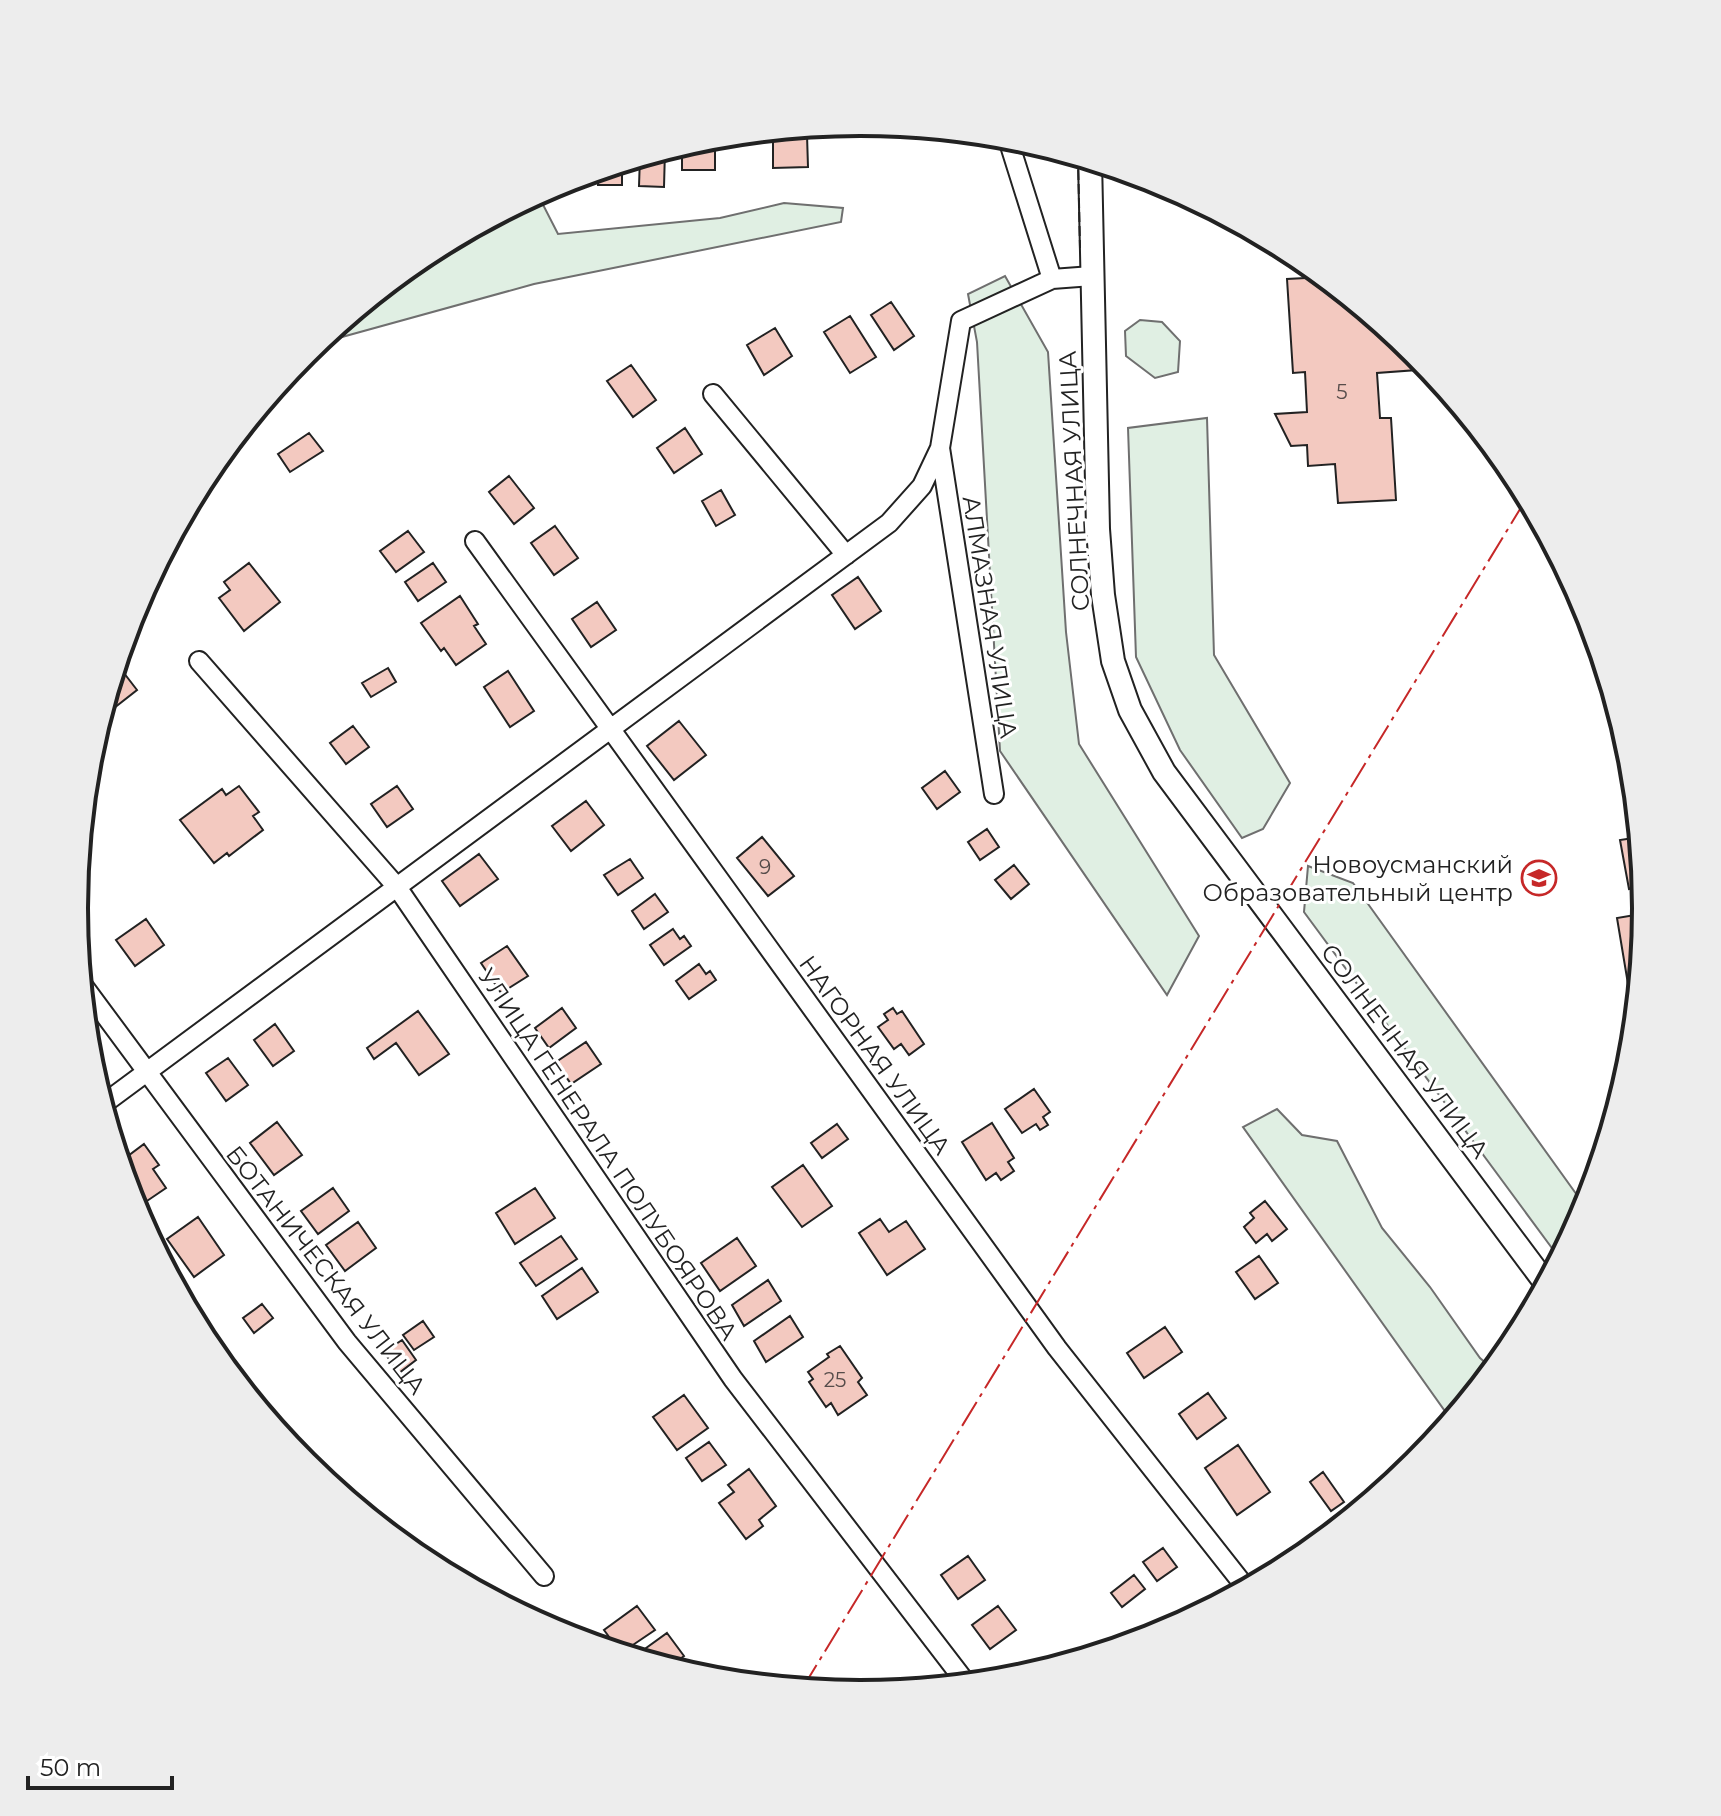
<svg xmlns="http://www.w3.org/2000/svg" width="1721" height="1816" font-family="Montserrat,sans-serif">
  <rect width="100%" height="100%" fill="#fff"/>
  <!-- green -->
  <path fill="#e0efe3" stroke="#6f6f6f" stroke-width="2" d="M537 193 558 234 720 218 784 203 843 208 841 222 534 284 313 345 424 254Z
    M1005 276 1048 352 1066 632 1079 744 1199 936 1167 995 1000 751 977 342 968 294Z
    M1140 320 1162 322 1180 341 1178 372 1155 378 1126 356 1125 331Z
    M1207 418 1214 655 1290 783 1263 829 1242 838 1180 750 1136 657 1128 428Z
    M1308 866 1353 883 1587 1209 1560 1259 1304 912Z
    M1277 1109 1302 1135 1337 1141 1382 1228 1430 1287 1480 1358 1494 1370 1452 1421 1243 1127Z"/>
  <!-- building -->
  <path fill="#f3c9c0" stroke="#222" stroke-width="2" d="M807 135 808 167 773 168V136Z
    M705 137H715V170H682V144Z
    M665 150 664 187 639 186 640 157Z
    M622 162V185H598V170Z
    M1325 277 1415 351 1417 370 1377 373 1380 418H1391L1396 500 1338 503 1335 464 1308 466 1307 445 1291 446 1275 414 1307 412 1305 372 1293 373 1287 279Z
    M891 302 914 336 894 350 871 315Z
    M850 316 876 357 850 373 824 332Z
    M775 328 792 356 764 375 747 345Z
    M631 365 656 400 633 417 607 381Z
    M685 428 702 454 674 473 657 448Z
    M309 433 323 451 290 472 278 454Z
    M509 476 534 508 514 524 489 492Z
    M721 490 735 515 716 526 702 501Z
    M555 526 578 558 554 575 531 543Z
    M408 531 424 552 396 572 380 551Z
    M249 563 280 602 244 631 219 598 230 590 224 582Z
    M433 563 446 582 418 601 405 582Z
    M858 577 881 611 855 629 832 595Z
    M460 596 478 624 474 626 486 644 456 665 444 648 441 651 421 623Z
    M597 602 616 630 591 647 572 619Z
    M117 664 137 690 100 719Z
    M388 668 396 682 371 697 362 683Z
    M508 671 534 711 510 727 484 687Z
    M679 721 706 755 674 780 647 746Z
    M353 726 369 747 346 764 330 743Z
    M945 771 960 792 937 809 922 788Z
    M239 786 259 812 253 816 263 830 229 856 227 853 214 863 180 820 222 789 226 795Z
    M397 786 413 809 387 827 371 804Z
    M586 801 604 825 571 851 552 826Z
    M987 829 999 847 980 860 968 842Z
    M762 837 794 876 768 896 737 858Z
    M1640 837 1645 886 1629 889 1620 840Z
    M479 854 498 879 460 906 442 881Z
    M630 859 643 878 618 895 604 875Z
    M1014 865 1029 884 1011 899 995 880Z
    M655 894 668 912 644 929 632 911Z
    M1647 913 1635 1026 1617 918Z
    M146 919 164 945 135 966 116 940Z
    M673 929 680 939 684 936 691 946 664 965 650 945Z
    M507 946 528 976 501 993 481 963Z
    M699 964 706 974 710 971 716 980 689 999 676 981Z
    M562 1008 576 1028 549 1048 535 1028Z
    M893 1008 897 1014 902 1011 924 1044 909 1055 901 1044 894 1049 878 1027 888 1020 884 1014Z
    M418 1011 449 1054 419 1075 396 1043 374 1059 367 1048Z
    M275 1024 294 1051 273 1066 254 1040Z
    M586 1042 601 1064 571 1084 556 1062Z
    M228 1058 248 1085 226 1101 206 1073Z
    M1034 1089 1050 1112 1043 1117 1048 1125 1040 1130 1036 1124 1022 1133 1005 1109Z
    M277 1122 302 1155 274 1175 250 1143Z
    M992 1123 1014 1158 1008 1162 1014 1171 1001 1180 996 1173 986 1180 962 1142Z
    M837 1124 848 1139 822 1158 811 1143Z
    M144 1144 159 1165 153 1169 166 1188 144 1203 123 1174 120 1162Z
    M803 1165 832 1206 802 1227 772 1187Z
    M333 1188 349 1211 318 1234 301 1211Z
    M535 1188 555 1218 515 1244 496 1213Z
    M1265 1201 1287 1229 1272 1241 1267 1234 1256 1243 1244 1227 1254 1218 1250 1213Z
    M198 1217 224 1255 194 1277 167 1239Z
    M880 1219 889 1232 906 1221 925 1249 887 1275 859 1233Z
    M358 1222 376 1248 345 1271 326 1245Z
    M561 1236 577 1259 536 1286 520 1263Z
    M737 1238 756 1266 720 1291 701 1263Z
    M1259 1256 1278 1283 1255 1299 1236 1272Z
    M582 1268 598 1292 557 1319 542 1296Z
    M768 1280 781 1301 744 1326 732 1305Z
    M262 1304 273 1318 254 1333 243 1318Z
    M790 1316 803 1337 766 1362 754 1341Z
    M423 1321 434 1337 414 1350 403 1335Z
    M1165 1327 1182 1352 1144 1378 1127 1353Z
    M402 1340 416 1360 399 1373 384 1352Z
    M840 1346 862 1378 858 1382 867 1395 838 1415 831 1403 826 1407 809 1382 813 1379 808 1372 829 1357 827 1354Z
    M1208 1393 1226 1418 1197 1439 1179 1414Z
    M684 1395 708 1428 677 1450 653 1417Z
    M709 1442 726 1465 702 1481 686 1458Z
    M1238 1445 1270 1492 1237 1515 1205 1468Z
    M749 1469 776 1506 759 1520 763 1526 746 1539 719 1503 734 1492 728 1485Z
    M1323 1472 1344 1502 1331 1511 1310 1482Z
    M1163 1548 1177 1567 1157 1581 1143 1562Z
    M968 1556 985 1580 958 1599 941 1575Z
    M1134 1575 1145 1589 1122 1607 1111 1593Z
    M637 1606 655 1630 621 1653 604 1630Z
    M998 1606 1016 1630 990 1649 972 1625Z
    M667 1633 684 1656 668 1668 636 1658 635 1656Z"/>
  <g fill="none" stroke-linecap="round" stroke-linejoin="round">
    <!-- minor casing -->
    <g stroke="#222" stroke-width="22">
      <path id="minor" d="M1007 136 1052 279 1092 276
        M713 394 846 555
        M940 448 994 794
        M475 541 1057 1348 1247 1589
        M199 661 397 887 733 1379 967 1684
        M82 984 347 1342 544 1576
        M102 1105 889 523 922 486 940 448 961 321 1052 279"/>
    </g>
    <!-- tertiary casing -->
    <g stroke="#222" stroke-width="26">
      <path id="tertiary" d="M1090 160 1098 529 1103 595 1113 661 1130 710 1164 772 1547 1285"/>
    </g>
    <!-- minor -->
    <use href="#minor" stroke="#fff" stroke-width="18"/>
    <!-- tertiary -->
    <use href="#tertiary" stroke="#fff" stroke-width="22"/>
    <!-- fence -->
    <path stroke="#222" stroke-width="2" stroke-dasharray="10 4" stroke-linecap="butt" d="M1078 156 1080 248"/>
    <!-- power -->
    <path stroke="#c62828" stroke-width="2" stroke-dasharray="28 6 4 6" stroke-linecap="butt" d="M802 1689 1528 496"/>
  </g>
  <!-- icons -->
  <defs>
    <g id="school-ring" transform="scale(1.8)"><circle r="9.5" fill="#fff" stroke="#c62828" stroke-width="1.5"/><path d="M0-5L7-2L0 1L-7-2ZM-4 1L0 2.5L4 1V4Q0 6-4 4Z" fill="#c62828"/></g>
  </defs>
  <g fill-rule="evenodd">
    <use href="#school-ring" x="1539" y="878"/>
  </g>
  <g text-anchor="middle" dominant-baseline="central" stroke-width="6" stroke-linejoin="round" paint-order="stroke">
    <!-- number labels -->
    <g font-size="20" fill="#564c4a">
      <text x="1342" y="392">5</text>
      <text x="765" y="867">9</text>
      <text x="835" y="1380">25</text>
    </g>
    <!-- street labels -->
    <g font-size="24" fill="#222" stroke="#fff">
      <text transform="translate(1074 481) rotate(-93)">СОЛНЕЧНАЯ УЛИЦА</text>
      <text transform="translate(990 617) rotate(81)">АЛМАЗНАЯ УЛИЦА</text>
      <text transform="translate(1405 1051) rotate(53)">СОЛНЕЧНАЯ УЛИЦА</text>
      <text transform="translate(875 1055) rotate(54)">НАГОРНАЯ УЛИЦА</text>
      <text transform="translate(608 1154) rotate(56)">УЛИЦА ГЕНЕРАЛА ПОЛУБОЯРОВА</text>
      <text transform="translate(326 1270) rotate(52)">БОТАНИЧЕСКАЯ УЛИЦА</text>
    </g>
    <!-- poi labels -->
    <g font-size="24" fill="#222" stroke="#fff" text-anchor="end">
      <text x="1513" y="864">Новоусманский<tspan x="1513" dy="28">Образовательный центр</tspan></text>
    </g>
  </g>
  <!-- crop -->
  <path d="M0 0H1721V1816H0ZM88 908a772 772 0 1 1 1544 0a772 772 0 1 1-1544 0Z" fill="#ededed" fill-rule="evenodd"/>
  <path fill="none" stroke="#222" stroke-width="4" d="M88 908a772 772 0 1 1 1544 0a772 772 0 1 1-1544 0Z"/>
  <!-- scale -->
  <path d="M28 1776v12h144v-12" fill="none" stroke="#222222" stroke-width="4"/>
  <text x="40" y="1776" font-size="24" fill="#222222" stroke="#ffffff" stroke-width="6" paint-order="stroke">50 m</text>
</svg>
